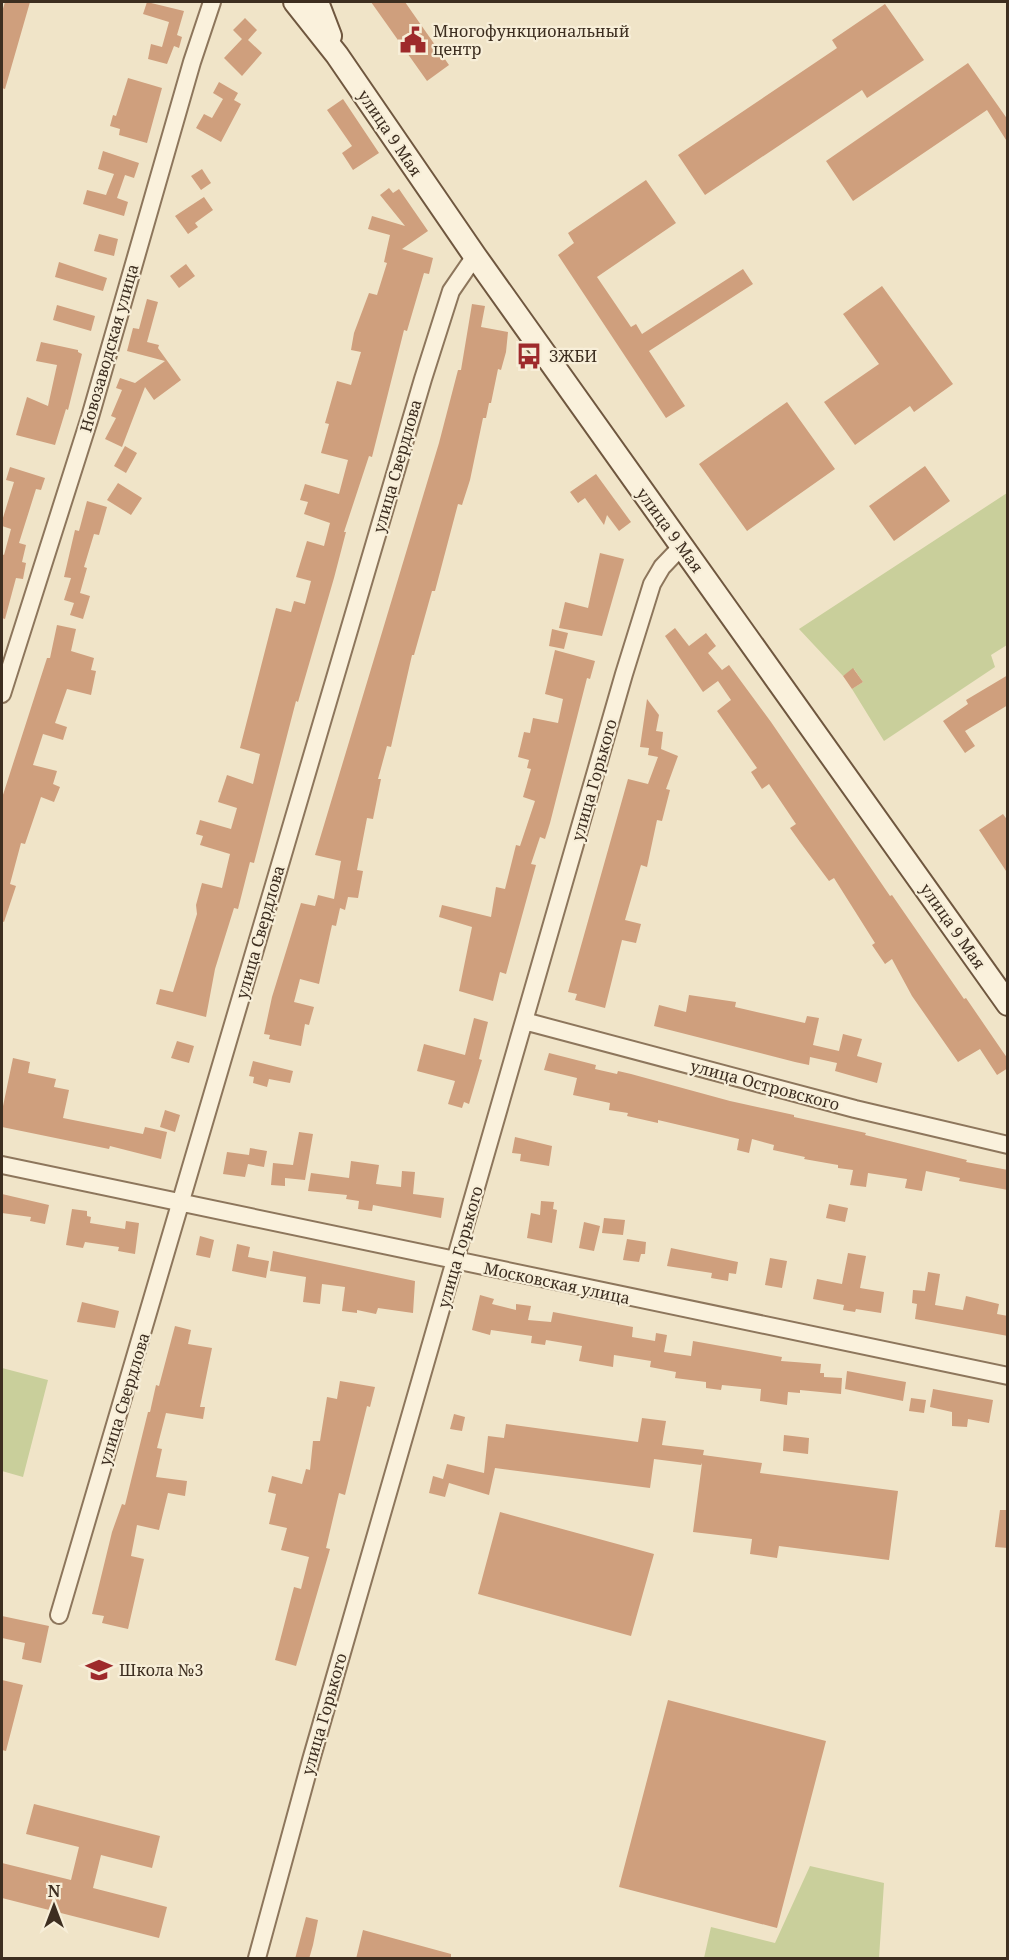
<svg xmlns="http://www.w3.org/2000/svg" width="1009" height="1960" font-family="'Noto Serif',serif">
  <rect width="100%" height="100%" fill="#f0e4c8"/>
  <!-- green -->
  <path fill="#c9cf9b" d="M1007 493V645L991 655 995 667 884 741 852 689 863 682 854 669 843 676 799 629Z
    M2 1368 48 1380 23 1477 2 1471Z
    M810 1866 884 1883 879 1958H704L711 1927 775 1943Z"/>
  <!-- building -->
  <path fill="#cf9f7d" d="M5 2H30L5 89 2 88V12Z
    M147 2 184 11 177 35 182 37 179 48 174 46 167 64 148 59 151 44 162 47 169 22 143 14Z
    M371 2H405L449 65 427 81Z
    M885 4 924 60 867 98 862 90 705 195 678 155 837 48 832 40Z
    M245 18 257 30 248 40 262 53 242 76 224 58 242 39 233 30Z
    M968 63 1008 120V143L987 110 853 201 826 161Z
    M128 78 162 88 147 143 119 135 120 129 110 126 113 115 116 116Z
    M219 82 238 93 234 100 241 104 221 142 196 128 204 114 212 118 223 99 213 93Z
    M343 99 379 153 353 170 342 153 352 146 327 110Z
    M103 151 139 163 134 178 125 175 117 198 128 202 124 216 83 204 87 190 106 195 114 174 98 169Z
    M202 169 211 183 201 190 191 176Z
    M646 180 676 223 597 277 631 327 636 324 642 334 743 269 753 284 649 351 685 406 666 418 558 255 574 243 568 233Z
    M389 188 393 193 399 189 428 231 402 249 433 258 429 274 424 273 407 331 404 330 372 457 369 456 344 532H346L334 578 298 702 296 701 254 863 250 862 238 909 234 908 215 969 206 1017 156 1004 160 989 173 992 197 914 196 905 202 883 222 888 230 854 200 845 203 836 196 834 200 820 231 829 237 808 218 802 227 775 253 784 260 754 240 748 276 608 291 612 294 601 305 604 311 581 296 577 307 541 324 546 330 523 304 514 308 502 300 500 305 484 339 494 348 460 321 453 329 424 325 423 337 381 351 385 361 352 351 350 354 333 369 293 377 295 387 263 384 262 390 235 368 229 372 216 405 226 380 195Z
    M204 197 213 210 195 223 198 227 188 234 175 216Z
    M99 234 118 239 114 256 94 251Z
    M59 262 107 278 103 291 55 277Z
    M186 264 195 276 179 288 170 276Z
    M882 286 953 384 914 412 910 406 855 445 824 402 879 364 843 314Z
    M147 299 158 302 147 342 159 345 158 348 181 380 154 400 145 387 122 447 105 439 116 418 111 416 122 390 116 388 120 378 135 383 165 361 127 351 133 328 139 329Z
    M472 304 485 306 481 327 508 332 506 352 501 370 498 369 491 403H489L486 418H483L470 480 462 505 458 504 435 591H432L414 655H412L391 747 387 746 378 779H381L373 819 367 818 357 870 363 871 358 898 348 897 345 910 340 908 336 926 332 925 319 984 300 979 294 1002 314 1007 309 1025 305 1024 301 1046 269 1039 270 1035 264 1034 272 997 301 903 315 906 318 895 334 899 341 861 315 855 439 443 458 370H461Z
    M57 305 95 316 91 331 53 320Z
    M41 342 78 350V352L82 354 68 410 66 409 55 445 16 435 27 397 48 406 57 365 36 361Z
    M787 402 835 469 747 531 699 464Z
    M125 446 137 453 126 473 114 466Z
    M925 466 950 501 894 541 869 506Z
    M10 467 45 478 41 490 36 489 19 543 26 545 22 562 26 563 23 579 16 578 5 619 2 618V554L4 555 11 529 2 526V521L14 482 6 480Z
    M596 474 631 522 619 531 607 515 604 525 585 498 578 503 570 492Z
    M118 483 142 498 131 515 107 500Z
    M87 501 107 507 99 535 94 534 84 567 87 568 80 593 90 596 83 619 70 615 74 603 64 600 71 578 64 577 75 530 79 531Z
    M600 553 624 559 602 636 559 628 565 602 588 608Z
    M57 625 76 629 71 651 94 658 91 670 96 671 91 695 67 689 55 723 67 727 63 740 43 734 33 765 57 771 53 784 60 787 54 802 41 797 25 844 21 843 10 884 16 886 4 922 2 921V798L47 658H50Z
    M675 628 689 646 706 633 716 646 708 653 722 670 729 665 771 722 890 896 892 895 964 999 966 998 1003 1052 1008 1059V1068L997 1075 980 1049 958 1062 912 996 892 959 885 964 872 945 875 943 834 878 829 881 800 842 790 828 796 824 769 784 762 789 751 772 757 768 717 711 731 700 718 681 703 692 665 636Z
    M552 629 568 633 564 649 549 646Z
    M555 650 595 661 590 679 587 678 550 823 545 839 540 837 531 864 536 865 506 974 500 972 493 1001 459 991 472 927 439 917 442 905 491 917 496 887 505 889 516 845 520 846 535 801 523 797 531 769 527 768 529 760 518 757 524 732 530 733 533 718 558 723 563 699 545 694Z
    M853 668 863 682 852 689 843 676Z
    M1008 675V705L965 731 975 746 965 753 943 721 968 704 966 700Z
    M647 699 659 715 656 731 663 732 661 749 678 756 666 789 670 790 662 821 657 820 647 867 641 865 625 920 641 924 636 943 622 940 605 1008 575 1000 577 994 568 992 628 779 648 784 658 757 648 755 649 748 640 747Z
    M1003 814 1008 821V874L979 830Z
    M689 995 736 1002 735 1007 805 1023 807 1016 819 1018 813 1045 839 1051 843 1034 862 1039 857 1056 882 1063 877 1083 835 1071 837 1063 810 1057 809 1065 795 1062 654 1026 659 1005 686 1012Z
    M474 1018 488 1022 479 1059 482 1060 469 1104 464 1102 462 1108 448 1104 455 1081 417 1071 424 1044 465 1055Z
    M177 1041 194 1046 189 1063 171 1058Z
    M549 1053 596 1065 595 1069 617 1074 618 1071 631 1074 730 1101 794 1115V1117L866 1133 865 1135 967 1160 966 1162 1008 1170V1190L959 1181 960 1178 926 1171 922 1191 905 1188 907 1179 868 1173 866 1187 850 1185 853 1170 838 1168V1165L804 1159 805 1157 773 1150 774 1145 752 1139 749 1153 737 1150 739 1139 658 1120V1123L627 1116 628 1113 609 1110 610 1103 573 1095 577 1078 544 1070Z
    M13 1058 30 1062 28 1073 56 1079 54 1087 69 1090 63 1118 143 1134 145 1127 167 1132 161 1159 110 1146 109 1149 2 1127V1111Z
    M253 1061 293 1071 290 1083 269 1079 267 1087 253 1083 254 1077 249 1076Z
    M165 1110 180 1115 175 1132 160 1127Z
    M299 1132 313 1134 305 1180 285 1178V1186L271 1185 273 1163 293 1165Z
    M515 1137 552 1146 549 1166 520 1161 521 1154 512 1153Z
    M250 1148 267 1151 264 1167 248 1164 245 1177 223 1174 227 1152 249 1155Z
    M351 1161 379 1165 376 1184 401 1187 402 1171 415 1172 413 1194 444 1198 441 1218 373 1205 372 1211 358 1209 359 1201 346 1199 347 1195 308 1191 311 1173 349 1178Z
    M2 1194 49 1205 45 1224 30 1221 31 1217 2 1213Z
    M541 1201 554 1202 553 1209 557 1210 552 1243 527 1238 531 1213 540 1215Z
    M829 1204 848 1208 845 1222 826 1218Z
    M72 1209 87 1211V1216L91 1217 90 1223 125 1229 126 1221 139 1223 135 1254 118 1251 119 1247 85 1242 83 1248 66 1245Z
    M604 1218 625 1220 623 1235 602 1233Z
    M584 1222 600 1226 594 1251 579 1248Z
    M200 1236 214 1240 210 1258 196 1255Z
    M627 1239 646 1242 645 1254H641L639 1262 623 1260Z
    M237 1244 250 1247 248 1257 269 1261 266 1278 232 1271Z
    M671 1248 738 1262 736 1274 729 1273 728 1281 711 1278 712 1273 667 1266Z
    M273 1251 415 1281 413 1313 378 1308 376 1314 357 1310V1313L342 1311 345 1287 322 1284 320 1304 303 1302 306 1277 270 1271Z
    M848 1253 866 1256 860 1288 884 1292 881 1313 856 1309 855 1312 843 1310 844 1305 813 1299 817 1279 842 1284Z
    M770 1258 787 1261 782 1288 765 1285Z
    M928 1272 940 1274 935 1305 963 1310 966 1296 999 1304 997 1314 1008 1316V1336L915 1319 917 1304 912 1303 913 1290 925 1291Z
    M480 1295 494 1299 492 1304 516 1310V1304L531 1306 528 1320 551 1322 553 1312 633 1327 632 1337 655 1341 656 1333 667 1335 664 1352 691 1356 693 1341 782 1357 781 1361 821 1364 820 1373H824V1377L842 1378 841 1394 800 1390V1393L788 1392 787 1405 760 1401 761 1389 722 1385 721 1390 706 1388V1382L675 1378 676 1372 650 1367 651 1361 614 1355 613 1367 579 1361 582 1346 546 1340 545 1345 531 1343 532 1336 491 1330 490 1335 472 1330Z
    M82 1302 119 1311 115 1328 77 1322Z
    M175 1326 191 1330 188 1344 212 1348 200 1407H205L203 1419 166 1413 157 1448 162 1449 156 1477 187 1481 185 1496 168 1493 159 1530 137 1525 131 1556 144 1559 128 1629 102 1623 104 1616 92 1614 112 1532 122 1504 125 1505 148 1412H150L156 1385 159 1386Z
    M847 1371 906 1382 903 1401 845 1389Z
    M340 1381 375 1387 370 1407 367 1406 345 1495 339 1493 326 1548 330 1549 296 1666 275 1660 294 1587 301 1589 309 1557 281 1550 287 1528 269 1524 276 1494 268 1492 272 1476 302 1484 306 1469 310 1470 313 1441H320L327 1397 337 1399Z
    M933 1389 993 1400 989 1423 968 1419 967 1427 952 1426V1412L930 1407Z
    M911 1398 926 1400 924 1413 909 1411Z
    M454 1414 465 1417 462 1431 450 1429Z
    M642 1418 666 1421 662 1445 704 1450 703 1455 762 1463 760 1473 898 1491 889 1560 779 1546 777 1558 750 1554 752 1539 693 1532 702 1463 701 1465 654 1459 650 1488 495 1468 489 1495 449 1483 445 1497 429 1493 433 1476 443 1479 447 1464 484 1473 488 1436 504 1438 506 1424 638 1442Z
    M784 1435 809 1438 808 1454 783 1451Z
    M1000 1510H1008V1548L995 1547Z
    M500 1512 654 1554 631 1636 478 1594Z
    M2 1616 49 1626 41 1663 22 1659 25 1643 2 1638Z
    M2 1680 23 1685 6 1751 2 1750Z
    M668 1700 826 1741 777 1928 619 1887Z
    M34 1804 160 1836 152 1868 101 1855 93 1888 167 1907 159 1938 2 1898V1863L71 1880 79 1847 26 1834Z
    M306 1917 318 1920 313 1945 309 1959H295Z
    M363 1930 451 1954V1959H356Z"/>
  <g fill="none" stroke-linecap="round" stroke-linejoin="round">
    <!-- street casing -->
    <g stroke="#8d765c" stroke-width="20">
      <path id="street" d="M2 694 90 417 192 62 212 2
        M524 1021 855 1109 1008 1145
        M2 1165 1008 1376
        M59 1615 423 379 451 291 475 256
        M257 1958 311 1760 624 674 652 584 662 567 682 546"/>
    </g>
    <!-- secondary casing -->
    <g stroke="#6f573f" stroke-width="26">
      <path id="secondary" d="M295 2 337 55 475 256 1008 1004
        M317 2 330 36"/>
    </g>
    <!-- street -->
    <use href="#street" stroke="#faf1dc" stroke-width="16"/>
    <!-- secondary -->
    <use href="#secondary" stroke="#faf1dc" stroke-width="22"/>
  </g>
  <!-- icons -->
  <defs>
    <g id="civic-bare" transform="scale(2.07)"><path d="M-.6-6.5H3V-4.5H.6V-3L4-1V1h2V6H-6V1h2V-1L-.6-3ZM-1.2 2.5V6h2.4V2.5Z" fill="#9e2a2b" stroke="#f7eed8" stroke-width="2.5" paint-order="stroke"/></g>
    <g id="bus-bare" transform="scale(2.07)"><path d="M-5-6H5V4H4V6H2V4H-2V6H-4V4H-5ZM-3.5-4V0h7V-4ZM-3.5 1.2v1.5H-2V1.2ZM2 1.2v1.5H3.5V1.2Z" fill="#9e2a2b" stroke="#f7eed8" stroke-width="2.5" paint-order="stroke"/></g>
    <g id="school-bare" transform="scale(2.07)"><path d="M0-5L7-2L0 1L-7-2ZM-4 1L0 2.5L4 1V4Q0 6-4 4Z" fill="#9e2a2b" stroke="#f7eed8" stroke-width="2.5" paint-order="stroke"/></g>
  </defs>
  <g fill-rule="evenodd">
    <use href="#civic-bare" x="413" y="40"/>
    <use href="#bus-bare" x="529" y="356"/>
    <use href="#school-bare" x="99" y="1670"/>
  </g>
  <g text-anchor="middle" dominant-baseline="central" stroke-width="4.5" stroke-linejoin="round" paint-order="stroke">
    <!-- poi labels -->
    <g font-size="16" fill="#3d2e20" stroke="#f7eed8" text-anchor="start">
      <text x="433" y="31">Многофункциональный<tspan x="433" dy="18">центр</tspan></text>
      <text x="549" y="356">ЗЖБИ</text>
      <text x="119" y="1670">Школа №3</text>
    </g>
    <!-- street labels -->
    <g font-size="16" fill="#3d2e20" stroke="#f7eed8">
      <text transform="translate(390 133) rotate(56)">улица 9 Мая</text>
      <text transform="translate(109 348) rotate(-74)">Новозаводская улица</text>
      <text transform="translate(397 466) rotate(-74)">улица Свердлова</text>
      <text transform="translate(670 530) rotate(54)">улица 9 Мая</text>
      <text transform="translate(594 780) rotate(-74)">улица Горького</text>
      <text transform="translate(953 926) rotate(55)">улица 9 Мая</text>
      <text transform="translate(260 932) rotate(-74)">улица Свердлова</text>
      <text transform="translate(765 1085) rotate(15)">улица Островского</text>
      <text transform="translate(460 1247) rotate(-74)">улица Горького</text>
      <text transform="translate(557 1283) rotate(12)">Московская улица</text>
      <text transform="translate(124 1399) rotate(-73)">улица Свердлова</text>
      <text transform="translate(324 1714) rotate(-74)">улица Горького</text>
    </g>
  </g>
  <!-- border -->
  <rect width="1009" height="1960" fill="none" stroke="#3d2e20" stroke-width="6"/>
  <!-- north arrow -->
  <g transform="translate(54 1906)" stroke="#f7eed8" stroke-width="4.5" paint-order="stroke">
  <path d="M0-4.5L10 22L0 15L-10 22Z" fill="#3d2e20"/>
  <text y="-9" font-size="16" font-weight="bold" text-anchor="middle" fill="#3d2e20">N</text>
  </g>
</svg>
